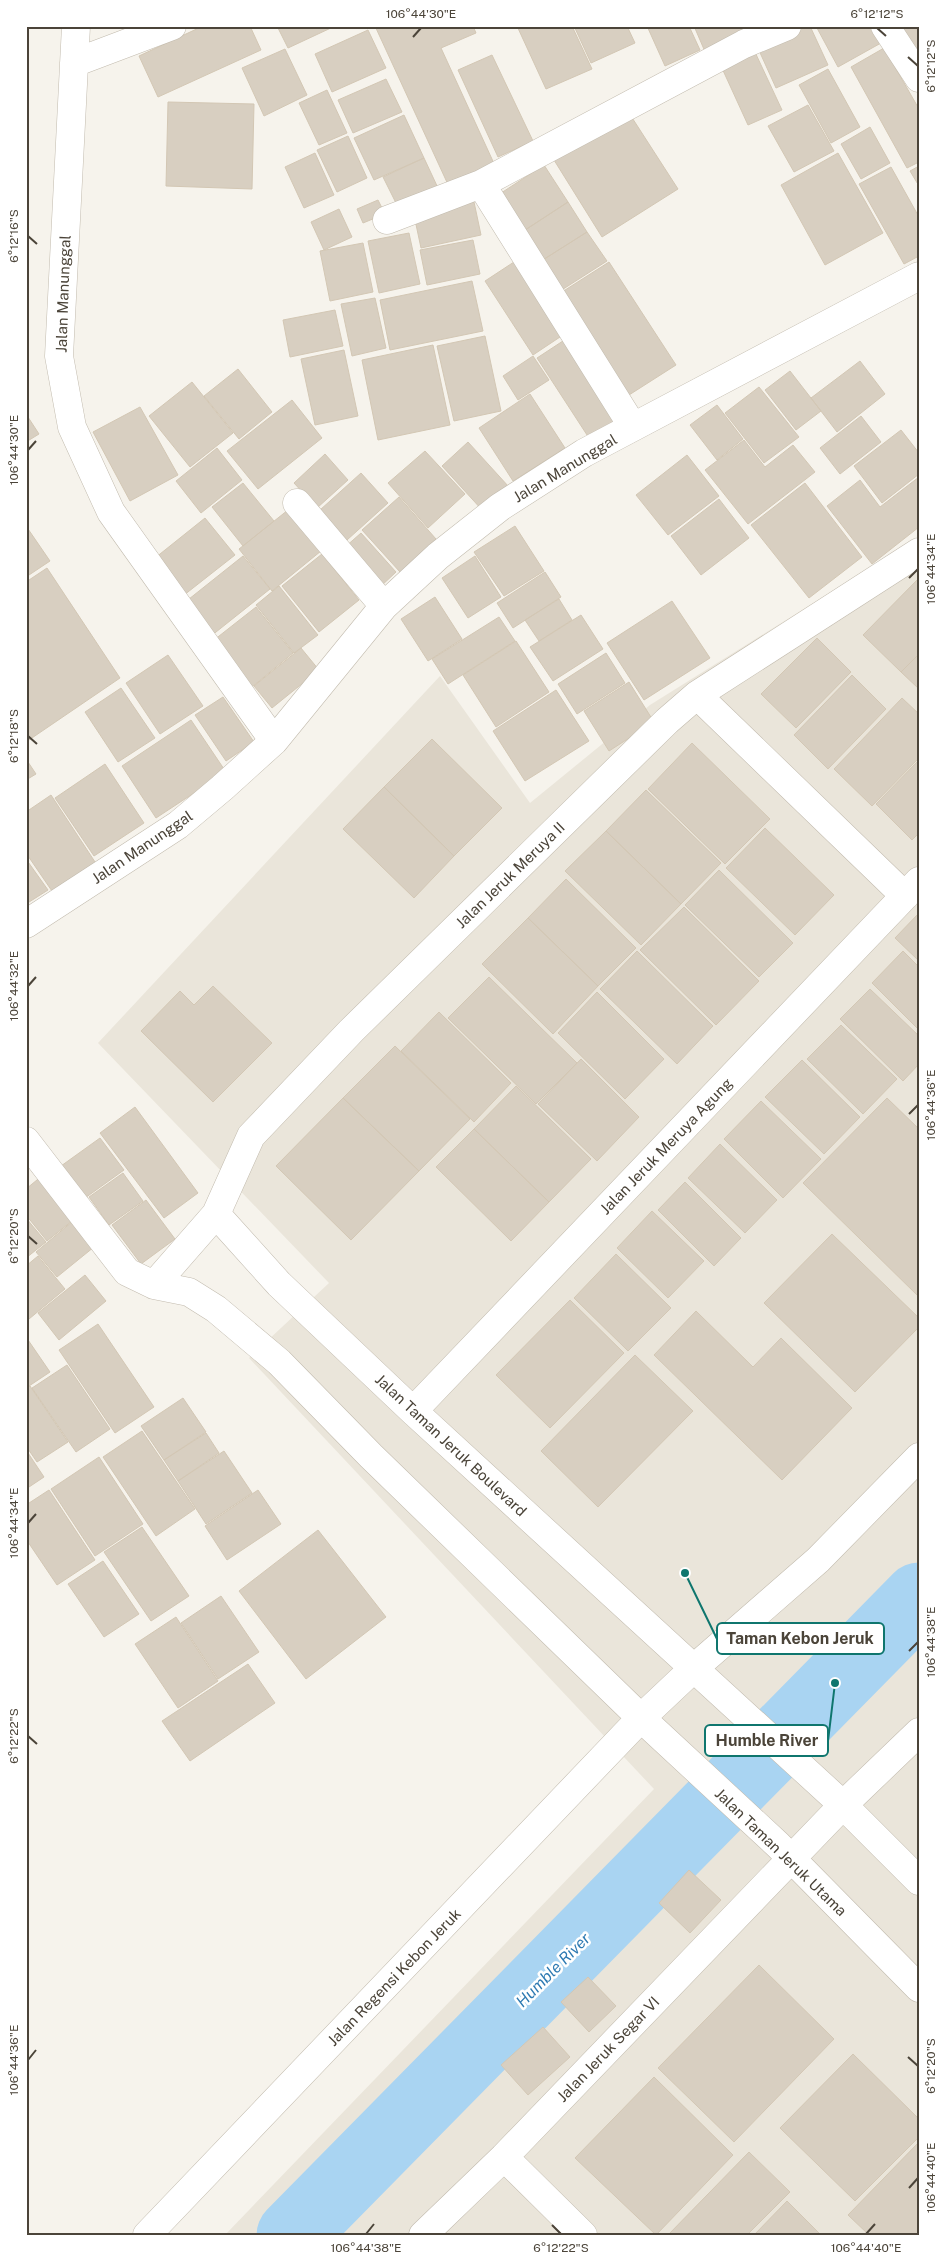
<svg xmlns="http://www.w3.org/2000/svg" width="945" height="2261" font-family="'Public Sans',sans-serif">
  <rect width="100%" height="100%" fill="#f6f3ec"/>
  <!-- residential -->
  <path fill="#eae5da" d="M919 537V2235H225L654 1789 249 1358 329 1283 98 1043 440 676 530 803 650 705Z"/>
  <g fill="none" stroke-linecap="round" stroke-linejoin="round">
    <!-- river -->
    <path stroke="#a9d4f2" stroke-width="71" d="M292 2235 919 1598"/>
  </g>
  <!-- building -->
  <path fill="#d8cfc1" stroke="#d3c7b4" d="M203 26H250L261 50 158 97 139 56Z
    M277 26H333V27L288 48Z
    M375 26H473L476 33 441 48 497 170 451 191Z
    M517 26H572L592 69 546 89Z
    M574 26H627L635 43 591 63Z
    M647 26H689L700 50 665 66Z
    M694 26H740L744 36 706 54Z
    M799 26H810L828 65 776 88 757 46Z
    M820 26H872L881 43 838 67 817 28Z
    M896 26H919V62Z
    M368 30 386 68 332 92 315 54Z
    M884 48 919 109V162L907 168 851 67Z
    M285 49 307 95 264 116 242 68Z
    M754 50 782 110 748 125 721 66Z
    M492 55 533 141 498 157 458 70Z
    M828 69 860 127 831 143 799 85Z
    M386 79 402 112 353 133 338 100Z
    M327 90 347 133 319 145 299 103Z
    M168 102 254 104 252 189 166 186Z
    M808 105 834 151 794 172 768 126Z
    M629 113 678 189 602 237 554 160Z
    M404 115 424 158 374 180 354 138Z
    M870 127 890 163 861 179 841 144Z
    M348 136 367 178 337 192 317 150Z
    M315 153 334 195 304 208 285 167Z
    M838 153 883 233 825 265 781 185Z
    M424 158 438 188 398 207 383 177Z
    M544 165 568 202 519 234 495 197Z
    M919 166V186L910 171Z
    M891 167 919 217V256L904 264 859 184Z
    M378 200 385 214 363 223 357 209Z
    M474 202 481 235 421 248 414 215Z
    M568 202 587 232 538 263 519 234Z
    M339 209 352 237 324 250 311 222Z
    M587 232 607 261 557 293 538 263Z
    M409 233 420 284 379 293 368 241Z
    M473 240 480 274 427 285 420 250Z
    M363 243 373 292 330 301 320 251Z
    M517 260 566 333 533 355 485 281Z
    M609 262 676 365 629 395 562 292Z
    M472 281 483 331 390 350 380 300Z
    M375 298 386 348 352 356 341 304Z
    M335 310 343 346 290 357 283 320Z
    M485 336 501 411 454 421 437 346Z
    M569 337 622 417 589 438 537 358Z
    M433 345 450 425 378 440 362 360Z
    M344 350 358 416 315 425 301 359Z
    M533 356 549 380 518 400 503 376Z
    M860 361 885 394 837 432 811 398Z
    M238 369 272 412 239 439 204 396Z
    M790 371 821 411 796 430 765 390Z
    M192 382 233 433 190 467 149 416Z
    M759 387 799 437 764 463 725 413Z
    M530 394 565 448 513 481 479 428Z
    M292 400 322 438 258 489 227 451Z
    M717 405 743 439 717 460 690 425Z
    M140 407 178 475 130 501 93 432Z
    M26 414 39 434 26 442Z
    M861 416 881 442 840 474 820 448Z
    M901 430 919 453V474L882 503 854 466Z
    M744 440 765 467 793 445 815 472 748 524 705 470Z
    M468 442 509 487 483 511 442 466Z
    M217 448 242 480 201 513 176 481Z
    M425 451 465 494 428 528 388 483Z
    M325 454 348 480 317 508 294 483Z
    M687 455 719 496 668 535 636 495Z
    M361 473 388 503 347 540 320 510Z
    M919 477V527L872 564 827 506 860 480 880 507Z
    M243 483 274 521 243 546 212 507Z
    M805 483 862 557 809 598 751 525Z
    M399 497 436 539 400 572 362 530Z
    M719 499 749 538 701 575 671 536Z
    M288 510 321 551 272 591 239 549Z
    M205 518 235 555 179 599 150 562Z
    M26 526 50 561 26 577Z
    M515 526 544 571 504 596 474 552Z
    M361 533 396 572 379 588 344 548Z
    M322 554 359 600 319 632 282 586Z
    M243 556 270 589 211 636 184 603Z
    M475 556 501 597 468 618 442 578Z
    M47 568 120 678 26 742V582Z
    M545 572 561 597 513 628 497 603Z
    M919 578V654L901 672 863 635Z
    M279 586 318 635 294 653 256 605Z
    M435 597 462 639 428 661 401 619Z
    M559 599 572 620 539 641 525 620Z
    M672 601 710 658 644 700 607 643Z
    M256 607 293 653 252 687 214 640Z
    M581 615 603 649 553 681 530 647Z
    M499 617 515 641 448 684 432 659Z
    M817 638 851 672 796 728 761 694Z
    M516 641 549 692 496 727 463 675Z
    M301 648 319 670 272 708 254 686Z
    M606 653 625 683 577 714 558 684Z
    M919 654V689L901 672Z
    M168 655 203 706 160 734 126 683Z
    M852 675 886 709 828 769 794 735Z
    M629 682 654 722 609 751 584 711Z
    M121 688 155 738 118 762 85 712Z
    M556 690 589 741 525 781 493 731Z
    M223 697 254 742 226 761 195 715Z
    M902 698 919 714V758L872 806 834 769Z
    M191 720 226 772 156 818 122 766Z
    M432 739 502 808 454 856 384 787Z
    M692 743 770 819 725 864 648 789Z
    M26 759 36 774 26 780Z
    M919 760V833L912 840 876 804Z
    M105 764 144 823 94 856 55 798Z
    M384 787 454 856 414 898 343 829Z
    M646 790 721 863 681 904 606 831Z
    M51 795 97 865 54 894 26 853V812Z
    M765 828 834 895 795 935 726 868Z
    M606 831 681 904 641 945 565 871Z
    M26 859 48 890 26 904Z
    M719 870 793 943 759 977 685 905Z
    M566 879 636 948 598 986 528 918Z
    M684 907 759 981 716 1025 640 950Z
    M919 913V961L895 938Z
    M528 918 598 986 553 1034 482 964Z
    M637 951 713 1026 677 1064 600 989Z
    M903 951 919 967V1030L872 983Z
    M489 977 577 1063 536 1104 448 1018Z
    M213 986 272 1043 213 1102 141 1031 180 991 194 1005Z
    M870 989 919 1036V1064L903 1081 840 1019Z
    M597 992 664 1059 625 1099 558 1033Z
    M439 1012 511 1083 474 1122 401 1051Z
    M841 1025 897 1079 863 1114 807 1059Z
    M395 1046 470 1119 419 1171 343 1098Z
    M581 1059 639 1117 597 1161 538 1104Z
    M802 1060 860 1117 824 1154 765 1097Z
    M516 1086 591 1159 549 1202 474 1129Z
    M343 1098 419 1171 351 1240 276 1166Z
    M887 1098 919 1129V1297L803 1183Z
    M761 1101 821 1159 783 1198 724 1139Z
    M135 1107 198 1193 164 1218 100 1133Z
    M474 1129 549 1202 511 1241 436 1167Z
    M100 1138 124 1170 85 1198 61 1166Z
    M720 1144 777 1200 745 1233 688 1178Z
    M123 1173 143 1201 109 1225 89 1197Z
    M43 1175 77 1217 47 1241 26 1215V1189Z
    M685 1182 741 1238 714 1266 658 1210Z
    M146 1200 175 1239 141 1264 112 1225Z
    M652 1211 704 1261 668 1298 617 1248Z
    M26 1218 46 1242 26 1258Z
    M73 1221 94 1247 57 1277 36 1252Z
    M832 1234 919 1318V1327L855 1392 764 1303Z
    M616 1254 671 1308 628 1351 574 1298Z
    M38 1256 65 1289 29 1319 26 1315V1266Z
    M85 1275 106 1301 59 1340 38 1313Z
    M570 1300 624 1353 550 1428 496 1375Z
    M696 1311 753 1367 781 1338 852 1408 782 1480 654 1355Z
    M98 1324 154 1407 115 1433 59 1350Z
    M26 1337 50 1372 26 1388Z
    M635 1355 693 1411 598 1507 541 1451Z
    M67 1365 110 1429 76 1452 32 1388Z
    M30 1386 68 1442 37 1462 26 1446V1388Z
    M183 1398 206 1432 164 1460 141 1426Z
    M142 1431 195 1509 156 1536 103 1457Z
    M206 1433 219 1453 178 1481 164 1460Z
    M26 1450 44 1477 26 1489Z
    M224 1451 252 1493 206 1524 178 1481Z
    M99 1457 143 1524 95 1556 51 1489Z
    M49 1490 95 1560 57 1585 26 1539V1505Z
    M258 1490 281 1524 227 1560 205 1526Z
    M142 1527 189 1596 151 1621 104 1552Z
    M318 1530 386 1617 306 1679 239 1591Z
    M103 1561 139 1614 104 1637 68 1584Z
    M221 1596 259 1652 218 1679 181 1623Z
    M176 1617 218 1681 178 1708 135 1644Z
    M248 1664 275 1703 190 1761 162 1721Z
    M689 1870 721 1900 690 1933 659 1903Z
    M759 1965 834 2039 734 2142 658 2068Z
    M588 1977 616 2006 589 2032 561 2002Z
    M543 2027 570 2057 528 2095 501 2065Z
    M853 2054 919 2119V2137L855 2201 780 2128Z
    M654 2077 733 2155 656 2235 575 2158Z
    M919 2142V2235H869L848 2215Z
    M749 2152 790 2192 747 2235H668Z
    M787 2201 821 2235H754Z"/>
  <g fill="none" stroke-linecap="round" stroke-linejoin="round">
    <!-- minor casing -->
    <g stroke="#c2bbae" stroke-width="29">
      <path id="minor" d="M76 26 59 356 72 427 111 512 274 741
        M885 26 919 78
        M74 63 172 26
        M481 184 633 427
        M387 220 481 184 744 44 787 26
        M297 503 384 606
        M697 695 905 896
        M26 924 178 825 222 788 274 741 384 606 438 556 500 507 584 453 919 276
        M26 1141 127 1272 154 1285 189 1292 216 1309 279 1362 371 1456 641 1718 778 1845 919 1988
        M216 1214 279 1284 413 1411 843 1805 919 1881
        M154 1285 216 1214 251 1136 351 1031 667 721 697 695 919 552
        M413 1411 919 881
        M504 2157 583 2235
        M147 2235 641 1718 693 1669 818 1560 919 1457
        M423 2235 504 2157 843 1805 919 1732"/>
    </g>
    <!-- minor -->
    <use href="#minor" stroke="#fff" stroke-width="28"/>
  </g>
  <!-- ticks -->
  <path fill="none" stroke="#4b4439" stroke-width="2" d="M877 28 886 36M413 37 421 28M908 57 918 66M28 236 37 244M28 450 36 441M909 578 918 569M28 736 37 744M28 986 36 977M909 1114 918 1105M28 1236 37 1244M28 1523 36 1514M909 1651 918 1642M28 1736 37 1744M908 2057 918 2066M28 2060 36 2050M909 2188 918 2178M552 2225 561 2234M366 2234 374 2224M866 2234 875 2224"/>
  <g text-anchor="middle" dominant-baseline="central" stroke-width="5" stroke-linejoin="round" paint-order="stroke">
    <!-- street labels -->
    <g font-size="15" fill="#4b4439" stroke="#fff">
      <text transform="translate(63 294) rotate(-88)">Jalan Manunggal</text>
      <text transform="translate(565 468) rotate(-31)">Jalan Manunggal</text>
      <text transform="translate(142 847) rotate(-34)">Jalan Manunggal</text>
      <text transform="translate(510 875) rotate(-44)">Jalan Jeruk Meruya II</text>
      <text transform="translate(666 1146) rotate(-46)">Jalan Jeruk Meruya Agung</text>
      <text transform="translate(451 1445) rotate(43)">Jalan Taman Jeruk Boulevard</text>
      <text transform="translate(781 1852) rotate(44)">Jalan Taman Jeruk Utama</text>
      <text transform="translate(394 1977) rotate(-46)">Jalan Regensi Kebon Jeruk</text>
      <text transform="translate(608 2049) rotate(-46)">Jalan Jeruk Segar VI</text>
    </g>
    <!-- water labels -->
    <g font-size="16" font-style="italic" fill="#2e7ab2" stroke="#fff">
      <text transform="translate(553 1970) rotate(-45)">Humble River</text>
    </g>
  </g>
  <!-- callouts -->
  <path fill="none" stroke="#0f766e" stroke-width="2" d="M685 1573L717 1639M835 1683L828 1741"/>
  <g fill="#0f766e" stroke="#fff" stroke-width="2">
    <circle cx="685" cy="1573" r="5"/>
    <circle cx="835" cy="1683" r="5"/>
  </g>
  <g fill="#fff" stroke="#0f766e" stroke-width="2">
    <rect x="717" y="1623" width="167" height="31" rx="5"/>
    <rect x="705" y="1725" width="123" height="31" rx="5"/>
  </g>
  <g font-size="16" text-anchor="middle" font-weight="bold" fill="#4b4439">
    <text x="800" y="1644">Taman Kebon Jeruk</text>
    <text x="767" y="1746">Humble River</text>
  </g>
  <!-- border -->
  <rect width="945" height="2261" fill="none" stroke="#ffffff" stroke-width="55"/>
  <rect x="28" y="28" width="890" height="2206" fill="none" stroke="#4b4439" stroke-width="2"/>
  <g font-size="12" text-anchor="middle" fill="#4b4439">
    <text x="421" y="18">106°44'30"E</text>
    <text x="877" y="18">6°12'12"S</text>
    <text transform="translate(931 66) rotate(-90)" y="4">6°12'12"S</text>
    <text transform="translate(14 236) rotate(-90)" y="4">6°12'16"S</text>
    <text transform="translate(14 450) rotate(-90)" y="4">106°44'30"E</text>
    <text transform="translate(931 569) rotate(-90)" y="4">106°44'34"E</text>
    <text transform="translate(14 736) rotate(-90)" y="4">6°12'18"S</text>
    <text transform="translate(14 986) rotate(-90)" y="4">106°44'32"E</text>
    <text transform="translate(931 1105) rotate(-90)" y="4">106°44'36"E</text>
    <text transform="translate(14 1236) rotate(-90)" y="4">6°12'20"S</text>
    <text transform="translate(14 1523) rotate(-90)" y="4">106°44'34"E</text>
    <text transform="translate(931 1642) rotate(-90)" y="4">106°44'38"E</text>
    <text transform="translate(14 1736) rotate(-90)" y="4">6°12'22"S</text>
    <text transform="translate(14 2060) rotate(-90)" y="4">106°44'36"E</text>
    <text transform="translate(931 2066) rotate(-90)" y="4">6°12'20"S</text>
    <text transform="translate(931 2178) rotate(-90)" y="4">106°44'40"E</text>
    <text x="366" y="2252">106°44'38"E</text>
    <text x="561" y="2252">6°12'22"S</text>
    <text x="866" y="2252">106°44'40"E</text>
  </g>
</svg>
